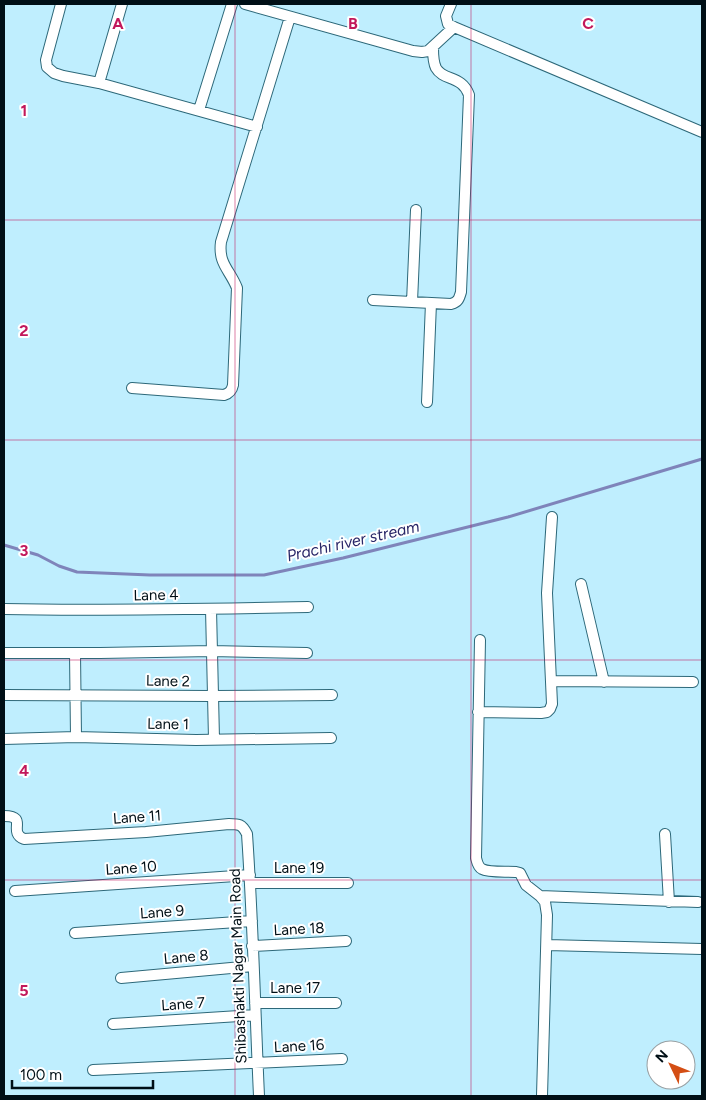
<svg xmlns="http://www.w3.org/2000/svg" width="706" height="1100" font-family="Figtree,sans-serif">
  <rect width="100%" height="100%" fill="#bfeefe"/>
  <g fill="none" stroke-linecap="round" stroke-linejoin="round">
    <!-- stream -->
    <path stroke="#7f84ba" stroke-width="3" d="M4 545 38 555 59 566 77 572 150 575H264L343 558 508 517 702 459"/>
    <!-- street casing -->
    <g stroke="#2d6879" stroke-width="12">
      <path id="street" d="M61 4 46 60 47 67 54 73 63 76 99 83 257 127
        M245 4 413 51 422 52 428 51 454 27
        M451 4 446 16 448 24 454 27 702 132
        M99 83 122 4
        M199 110 232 4
        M373 300 451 304C458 302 459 299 461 292L469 95C462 75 443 81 436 68 433 62 433 54 433 48
        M412 302 416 210
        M132 388 224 395C230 393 232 390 233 385L237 288C230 270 218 264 221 242L290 17
        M427 402 431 303
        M581 584 604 682
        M4 609C105 611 207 609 308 607
        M211 609 214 739
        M480 640 476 858C477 862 478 867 482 869 489 873 507 871 516 872L520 873 526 885 540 896 545 902 547 915 542 1096
        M4 653H100L212 651 307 653
        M75 653 76 737
        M552 681 693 682
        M4 695 213 696 332 695
        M478 712 541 713 547 712 550 709 552 704 547 593 552 517
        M4 739 76 737 196 740 331 738
        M4 816C29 816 7 832 24 839L146 832 229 824C239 824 242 824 247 834 253 921 255 1009 259 1096
        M665 834 669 902
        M250 883H348
        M15 891 250 875
        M540 896 698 902
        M75 933 252 921
        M547 945 702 949
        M252 946 346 941
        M121 978 253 966
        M255 1003H336
        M113 1024 255 1015
        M93 1070 342 1059"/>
    </g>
    <!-- street -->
    <use href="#street" stroke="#fff" stroke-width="10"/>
  </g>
  <!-- grid -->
  <path fill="none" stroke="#c2185b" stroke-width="1" stroke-opacity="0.55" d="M235 4V1096M471 4V1096M4 220H702M4 440H702M4 660H702M4 880H702"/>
  <g text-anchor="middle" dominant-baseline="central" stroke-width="4" stroke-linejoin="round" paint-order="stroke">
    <!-- street labels -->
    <g font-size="15" fill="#000f16" stroke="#fff">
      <text transform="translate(156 595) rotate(-1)">Lane 4</text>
      <text transform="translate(168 681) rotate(1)">Lane 2</text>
      <text transform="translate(168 724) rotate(1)">Lane 1</text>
      <text transform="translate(137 817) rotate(-4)">Lane 11</text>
      <text transform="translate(131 868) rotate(-4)">Lane 10</text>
      <text x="299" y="868">Lane 19</text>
      <text transform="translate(162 912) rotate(-4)">Lane 9</text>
      <text transform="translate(299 929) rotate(-3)">Lane 18</text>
      <text transform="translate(186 957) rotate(-5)">Lane 8</text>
      <text transform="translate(238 966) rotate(-92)">Shibashakti Nagar Main Road</text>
      <text x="295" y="988">Lane 17</text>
      <text transform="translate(183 1004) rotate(-4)">Lane 7</text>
      <text transform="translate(299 1046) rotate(-3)">Lane 16</text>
    </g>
    <!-- water labels -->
    <g font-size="16" font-style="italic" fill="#292768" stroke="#fff">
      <text transform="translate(353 541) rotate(-13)">Prachi river stream</text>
    </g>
  </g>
  <g font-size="16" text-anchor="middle" font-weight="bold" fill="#c2185b" stroke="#fff" stroke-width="4" stroke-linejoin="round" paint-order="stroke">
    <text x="118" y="29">A</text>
    <text x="353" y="29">B</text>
    <text x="588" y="29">C</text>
    <text x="24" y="116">1</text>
    <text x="24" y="336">2</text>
    <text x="24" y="556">3</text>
    <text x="24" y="776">4</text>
    <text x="24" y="996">5</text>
  </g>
  <!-- border -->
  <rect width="706" height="1100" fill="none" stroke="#000f16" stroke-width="10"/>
  <!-- north arrow -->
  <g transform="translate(671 1065) rotate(313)"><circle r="24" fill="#ffffff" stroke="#999fa2"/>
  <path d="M0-4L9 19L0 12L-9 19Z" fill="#d44e14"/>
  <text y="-8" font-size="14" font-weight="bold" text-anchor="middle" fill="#000f16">N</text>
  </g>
  <!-- scale -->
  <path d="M12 1080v8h141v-8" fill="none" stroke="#000f16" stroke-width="2.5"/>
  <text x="20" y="1080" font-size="15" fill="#000f16" stroke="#ffffff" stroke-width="4" paint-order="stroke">100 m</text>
</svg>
